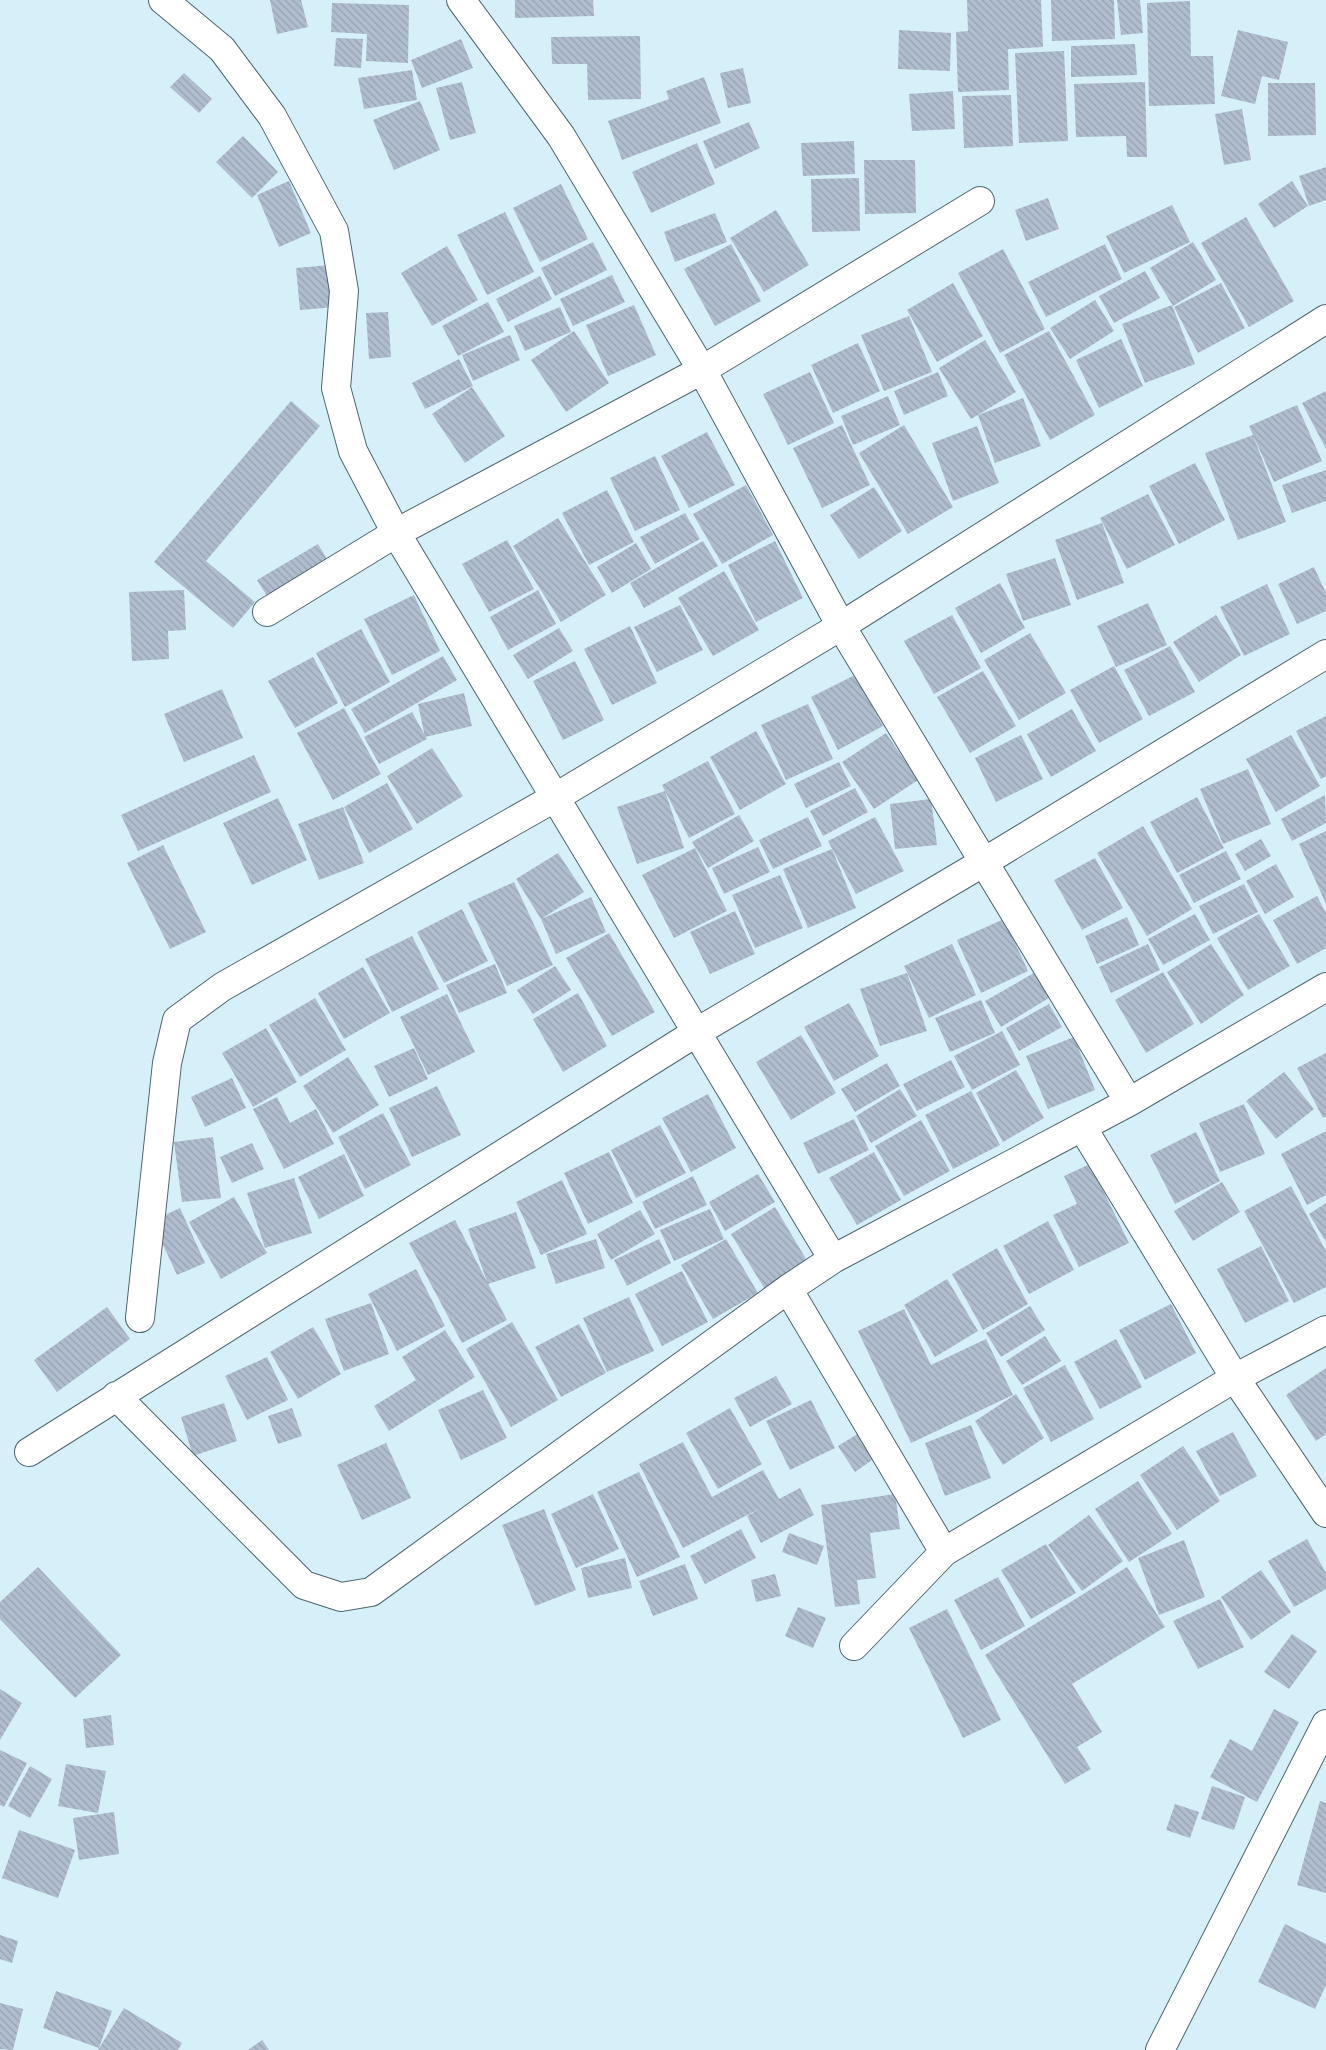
<svg xmlns="http://www.w3.org/2000/svg" width="1326" height="2050" font-family="'Archivo Narrow',sans-serif">
  <defs>
    <pattern id="building-back-hatch" width="6" height="6" patternUnits="userSpaceOnUse" patternTransform="scale(1.25)"><rect width="6" height="6" fill="#afbdcf"/><path d="M-1 5l2 2M0 0l6 6M5-1l2 2" fill="none" stroke="#95a2b1"/></pattern>
  </defs>
  <rect width="100%" height="100%" fill="#d6f0fa"/>
  <!-- building -->
  <path fill="url(#building-back-hatch)" d="M270 0H301L308 27 277 34Z
    M515 0H593L594 16 515 18Z
    M967 0H1041L1043 47 1008 49 1009 90 958 92 956 32 968 31Z
    M1051 0H1114L1115 39 1052 41Z
    M1117 0H1140L1143 33 1121 35Z
    M1190 1 1191 56H1213L1215 104 1149 106 1147 3Z
    M332 3 409 5 408 63 366 61 367 34 331 32Z
    M899 30 951 33 950 71 898 69Z
    M1238 30 1288 42 1279 80 1262 76 1255 104 1221 96Z
    M640 36 641 99 588 100 587 64H552L551 37Z
    M336 38 363 39 361 68 334 66Z
    M461 39 473 68 422 88 411 60Z
    M1135 44 1137 75 1071 77V46Z
    M1064 51 1068 141 1019 143 1015 53Z
    M743 68 751 103 728 108 720 73Z
    M412 70 417 100 364 109 358 78Z
    M184 73 212 99 199 113 170 87Z
    M704 77 721 123 622 160 608 121 669 99 666 91Z
    M462 82 476 133 450 140 436 88Z
    M1145 82 1147 157H1127L1126 136 1076 137 1074 84Z
    M1268 83H1315L1316 135 1268 136Z
    M953 91 955 129 912 131 909 94Z
    M1011 95 1013 146 964 148 962 96Z
    M420 101 440 150 394 170 373 120Z
    M1242 109 1251 160 1224 165 1215 114Z
    M749 122 760 148 715 169 703 141Z
    M243 136 278 172 252 198 216 162Z
    M854 141 855 174 803 176 801 143Z
    M697 143 715 184 651 213 632 172Z
    M864 160H915L916 213 865 214Z
    M1326 167V200L1309 206 1299 176Z
    M859 178 860 231 812 232 811 179Z
    M289 181 311 233 279 247 257 195Z
    M1292 181 1308 206 1274 228 1258 204Z
    M561 184 588 239 540 262 513 208Z
    M1048 198 1059 229 1026 241 1015 210Z
    M1172 205 1190 242 1124 273 1106 236Z
    M776 210 809 265 764 292 730 238Z
    M505 212 534 272 487 295 457 235Z
    M715 213 727 242 675 262 664 232Z
    M1246 217 1294 301 1249 327 1201 243Z
    M593 242 607 270 555 296 541 268Z
    M1193 242 1216 280 1173 306 1150 268Z
    M731 244 761 301 715 326 684 269Z
    M1105 244 1122 279 1046 317 1028 282Z
    M447 246 478 300 432 326 401 273Z
    M1003 249 1045 329 1000 353 958 273Z
    M331 265 335 307 300 310 296 268Z
    M1145 271 1160 298 1114 323 1099 296Z
    M612 275 625 302 573 326 560 299Z
    M540 276 552 299 508 322 496 299Z
    M953 283 983 336 937 362 907 310Z
    M1221 283 1245 328 1198 353 1174 307Z
    M1095 300 1114 331 1070 359 1050 328Z
    M488 302 504 332 458 356 442 326Z
    M634 305 656 355 608 376 586 325Z
    M1172 305 1195 364 1145 383 1122 324Z
    M560 307 571 332 525 351 514 326Z
    M388 312 391 357 369 359 366 313Z
    M909 316 932 372 884 391 861 335Z
    M574 331 609 383 566 412 531 360Z
    M1049 331 1095 415 1050 440 1004 355Z
    M510 335 520 360 473 381 462 355Z
    M1121 339 1143 386 1099 408 1076 360Z
    M985 340 1016 392 971 419 939 368Z
    M858 343 880 391 833 413 811 365Z
    M459 359 473 386 425 409 412 383Z
    M810 372 834 423 788 445 763 394Z
    M938 372 948 396 904 415 894 391Z
    M472 387 505 436 465 463 432 414Z
    M1326 391V449L1302 403Z
    M888 396 900 425 853 445 841 416Z
    M1023 398 1041 446 995 463 978 415Z
    M291 401 320 426 206 561 255 602 233 628 154 562Z
    M1297 405 1322 461 1274 482 1249 426Z
    M842 425 870 485 822 508 793 448Z
    M904 425 953 507 908 534 859 453Z
    M977 426 999 483 953 501 932 443Z
    M707 432 735 485 689 508 661 456Z
    M1253 435 1286 522 1238 540 1205 453Z
    M655 456 680 510 635 531 610 478Z
    M1195 463 1225 520 1179 544 1149 486Z
    M1326 470V501L1292 513 1282 485Z
    M746 485 773 535 722 564 693 514Z
    M874 487 902 531 859 559 830 515Z
    M607 490 634 542 589 565 562 513Z
    M1148 494 1175 545 1127 569 1100 518Z
    M685 513 700 539 655 564 640 537Z
    M558 518 606 595 561 622 513 546Z
    M1102 523 1124 583 1077 600 1055 540Z
    M507 540 534 589 489 612 462 564Z
    M703 541 718 566 644 608 630 583Z
    M775 541 803 598 756 622 728 565Z
    M636 543 651 569 612 593 597 567Z
    M318 544 331 566 270 601 257 580Z
    M1055 558 1071 605 1023 621 1006 574Z
    M1314 567 1326 593V611L1297 624 1278 584Z
    M724 571 759 630 713 656 678 598Z
    M1000 583 1025 628 981 653 955 608Z
    M1267 584 1290 634 1244 656 1220 607Z
    M184 590 186 630 168 631 169 659 132 661 129 592Z
    M538 590 556 624 508 650 490 617Z
    M414 595 440 651 392 675 364 619Z
    M1148 603 1167 645 1116 667 1097 626Z
    M680 605 703 650 657 672 634 627Z
    M952 615 981 668 934 694 904 641Z
    M1216 615 1241 655 1199 682 1173 642Z
    M630 626 657 683 612 705 584 649Z
    M559 628 573 651 528 679 513 655Z
    M361 629 390 682 345 707 316 653Z
    M1030 633 1066 693 1019 720 984 660Z
    M1170 646 1195 692 1149 716 1124 670Z
    M443 656 457 680 365 733 351 709Z
    M313 657 338 703 295 728 268 681Z
    M575 661 604 720 563 740 533 681Z
    M1114 666 1143 719 1099 743 1070 690Z
    M983 671 1016 726 970 753 937 697Z
    M855 675 883 726 838 750 811 697Z
    M222 689 243 738 184 762 164 714Z
    M464 693 472 726 425 737 418 704Z
    M808 704 833 759 786 780 761 725Z
    M344 708 381 774 333 800 297 733Z
    M1072 709 1096 751 1051 777 1027 734Z
    M412 712 427 739 379 764 364 737Z
    M1326 716V776L1321 779 1296 731Z
    M756 731 786 784 740 810 710 757Z
    M886 733 918 780 874 809 842 762Z
    M1021 735 1043 779 996 802 975 758Z
    M1291 735 1320 786 1276 812 1246 759Z
    M432 748 463 796 417 824 387 776Z
    M254 755 271 792 138 851 121 815Z
    M708 761 735 814 689 838 662 785Z
    M839 762 851 786 806 808 794 784Z
    M1248 769 1271 824 1223 844 1200 789Z
    M387 783 413 829 369 853 344 807Z
    M855 788 868 812 823 836 810 811Z
    M665 791 684 848 637 864 617 807Z
    M1325 795 1326 823 1292 841 1281 819Z
    M1197 797 1224 848 1177 873 1150 822Z
    M278 798 307 860 252 885 223 823Z
    M931 799 937 845 895 849 890 804Z
    M343 807 364 863 319 880 298 824Z
    M739 815 754 841 708 868 692 842Z
    M808 817 822 846 773 869 759 840Z
    M875 817 904 871 856 894 828 841Z
    M1143 826 1192 909 1147 936 1097 853Z
    M1326 831V904L1299 844Z
    M1261 839 1271 856 1245 871 1235 854Z
    M163 845 206 932 170 949 127 863Z
    M758 847 770 872 724 894 712 868Z
    M695 848 727 911 674 938 642 875Z
    M832 849 856 908 808 928 783 869Z
    M1226 851 1241 879 1194 903 1179 875Z
    M558 853 584 892 541 919 516 879Z
    M1095 858 1123 908 1082 930 1054 880Z
    M1276 864 1294 897 1265 914 1246 881Z
    M780 875 803 928 755 948 732 895Z
    M514 882 553 965 507 986 468 903Z
    M1244 884 1258 912 1213 934 1199 906Z
    M1317 896 1326 913V948L1297 964 1273 920Z
    M591 897 606 932 556 954 541 919Z
    M462 909 488 961 444 983 417 932Z
    M735 911 755 954 710 974 690 932Z
    M1195 914 1210 940 1163 965 1148 939Z
    M1259 914 1290 966 1248 990 1217 938Z
    M1127 917 1139 945 1097 964 1085 936Z
    M1004 919 1028 971 981 993 957 940Z
    M609 933 655 1012 612 1036 566 958Z
    M412 936 439 989 392 1012 365 959Z
    M952 944 976 995 929 1018 904 966Z
    M1148 944 1160 970 1111 993 1099 967Z
    M1211 944 1244 995 1201 1024 1167 972Z
    M495 964 507 993 459 1013 446 985Z
    M555 966 571 990 533 1014 517 990Z
    M363 967 390 1013 344 1039 318 993Z
    M1163 972 1194 1024 1146 1053 1115 1000Z
    M907 973 927 1031 880 1046 860 989Z
    M1034 973 1049 998 1001 1027 985 1001Z
    M578 993 607 1046 563 1072 533 1019Z
    M447 994 475 1052 428 1075 400 1017Z
    M315 998 346 1050 300 1077 269 1025Z
    M981 1000 995 1033 950 1052 935 1018Z
    M849 1003 879 1056 834 1081 804 1027Z
    M1049 1004 1062 1027 1019 1051 1006 1028Z
    M266 1028 297 1082 253 1107 222 1053Z
    M1002 1031 1020 1065 972 1090 954 1056Z
    M801 1035 836 1093 791 1120 756 1062Z
    M1074 1037 1095 1090 1048 1109 1026 1056Z
    M414 1048 428 1079 389 1097 374 1066Z
    M1326 1053V1116L1323 1118 1297 1068Z
    M348 1057 379 1105 333 1133 303 1086Z
    M951 1060 965 1087 917 1111 903 1084Z
    M887 1063 900 1086 855 1112 841 1089Z
    M1016 1070 1044 1118 1003 1142 976 1093Z
    M1284 1072 1314 1109 1276 1139 1246 1101Z
    M232 1078 246 1108 205 1127 191 1097Z
    M437 1086 461 1135 412 1157 389 1108Z
    M900 1089 917 1116 871 1143 856 1116Z
    M971 1091 1000 1145 953 1169 925 1115Z
    M708 1094 736 1148 691 1172 662 1118Z
    M277 1097 290 1123 316 1109 334 1144 284 1169 253 1109Z
    M1244 1104 1265 1154 1220 1172 1199 1123Z
    M383 1113 411 1165 365 1189 338 1137Z
    M854 1119 869 1150 818 1174 803 1143Z
    M921 1120 950 1171 904 1196 875 1146Z
    M660 1125 686 1173 636 1198 611 1150Z
    M1326 1131V1195L1307 1205 1281 1154Z
    M1196 1132 1220 1181 1175 1204 1150 1155Z
    M213 1137 221 1198 182 1202 174 1142Z
    M252 1143 264 1169 232 1183 220 1157Z
    M609 1152 633 1203 588 1224 564 1173Z
    M874 1152 901 1200 857 1225 829 1178Z
    M344 1154 364 1196 319 1219 298 1177Z
    M1090 1164 1129 1243 1079 1267 1053 1215 1077 1204 1064 1176Z
    M758 1174 775 1202 725 1231 709 1202Z
    M693 1176 707 1205 655 1229 642 1202Z
    M294 1178 312 1233 265 1248 247 1193Z
    M562 1180 587 1234 541 1255 516 1202Z
    M1222 1182 1240 1212 1193 1241 1174 1211Z
    M1291 1186 1326 1251V1287L1294 1303 1244 1211Z
    M234 1197 267 1253 221 1279 189 1222Z
    M1326 1203V1242L1309 1214Z
    M775 1207 809 1264 766 1291 731 1234Z
    M180 1208 205 1263 177 1275 152 1221Z
    M710 1209 724 1239 674 1261 660 1230Z
    M640 1210 655 1234 611 1260 597 1234Z
    M516 1212 536 1268 488 1284 468 1229Z
    M455 1220 507 1320 462 1343 409 1243Z
    M1048 1221 1074 1270 1029 1294 1003 1246Z
    M596 1239 605 1268 556 1284 546 1254Z
    M659 1239 671 1263 627 1286 614 1260Z
    M726 1239 758 1293 713 1319 681 1265Z
    M1261 1246 1289 1301 1245 1323 1217 1269Z
    M997 1248 1028 1304 983 1330 952 1274Z
    M416 1269 445 1326 397 1351 368 1294Z
    M682 1271 708 1322 662 1346 635 1294Z
    M947 1279 978 1331 935 1357 904 1305Z
    M629 1297 654 1351 607 1372 583 1318Z
    M371 1303 389 1354 344 1371 325 1319Z
    M1171 1304 1196 1353 1145 1380 1119 1330Z
    M1030 1306 1045 1330 1001 1357 986 1333Z
    M107 1307 130 1339 57 1392 34 1360Z
    M904 1309 931 1365 986 1339 1013 1395 911 1443 858 1331Z
    M512 1322 558 1400 511 1427 466 1349Z
    M579 1324 606 1373 561 1397 535 1347Z
    M313 1327 341 1374 298 1399 270 1352Z
    M445 1330 475 1377 389 1431 374 1406 416 1380 402 1357Z
    M1045 1336 1061 1361 1022 1385 1006 1361Z
    M1116 1339 1142 1387 1100 1409 1074 1362Z
    M267 1357 288 1400 247 1420 225 1376Z
    M1065 1365 1094 1419 1051 1442 1023 1388Z
    M1326 1368V1434L1316 1441 1286 1395Z
    M776 1376 792 1404 750 1427 734 1398Z
    M483 1390 507 1438 461 1460 438 1410Z
    M1016 1394 1044 1438 1003 1465 975 1421Z
    M811 1400 835 1448 790 1470 766 1421Z
    M224 1403 237 1441 193 1456 181 1417Z
    M292 1408 302 1436 278 1444 268 1416Z
    M730 1408 762 1464 718 1489 686 1433Z
    M971 1425 991 1478 945 1496 925 1443Z
    M1233 1432 1257 1476 1220 1496 1196 1451Z
    M859 1433 875 1458 855 1472 838 1446Z
    M683 1442 712 1497 763 1470 779 1499 800 1488 814 1515 761 1543 747 1516 765 1506 683 1548 639 1464Z
    M386 1443 411 1498 362 1520 337 1465Z
    M1183 1446 1220 1501 1177 1530 1140 1475Z
    M639 1472 680 1557 637 1577 597 1492Z
    M1138 1481 1172 1534 1129 1562 1095 1509Z
    M593 1494 619 1549 576 1568 551 1514Z
    M895 1494 900 1529 870 1533 876 1578 857 1580 860 1604 835 1607 821 1505Z
    M544 1509 576 1590 535 1606 502 1525Z
    M1089 1515 1123 1561 1082 1591 1048 1545Z
    M741 1529 756 1558 705 1584 690 1556Z
    M789 1533 824 1546 817 1565 782 1552Z
    M1307 1539 1326 1573V1589L1294 1607 1268 1561Z
    M1184 1540 1205 1597 1159 1615 1138 1558Z
    M1046 1544 1076 1593 1031 1619 1001 1570Z
    M625 1558 632 1588 588 1598 581 1568Z
    M685 1564 698 1599 653 1616 639 1581Z
    M38 1567 121 1655 75 1698 0 1619V1602Z
    M1127 1567 1165 1627 1072 1684 1102 1732 1077 1747 1091 1769 1065 1784 985 1655Z
    M1261 1570 1291 1612 1251 1640 1221 1597Z
    M775 1574 781 1596 756 1602 751 1580Z
    M998 1577 1025 1626 981 1650 954 1600Z
    M1220 1599 1244 1647 1198 1669 1173 1621Z
    M798 1607 826 1618 813 1648 785 1636Z
    M947 1609 1001 1720 963 1738 909 1628Z
    M1292 1634 1317 1651 1289 1689 1264 1672Z
    M0 1689 22 1703 0 1740Z
    M1274 1709 1299 1722 1257 1802 1210 1777 1230 1739 1252 1751Z
    M111 1715 114 1745 86 1748 83 1719Z
    M0 1750 27 1763 4 1807 0 1805Z
    M66 1764 106 1771 98 1813 58 1806Z
    M30 1766 52 1779 30 1818 8 1806Z
    M1212 1786 1245 1797 1234 1830 1201 1819Z
    M1320 1801 1326 1803V1893L1297 1885Z
    M1175 1804 1199 1812 1190 1838 1166 1830Z
    M114 1812 119 1854 79 1860 73 1818Z
    M19 1830 75 1850 58 1898 2 1878Z
    M1285 1924 1326 1944V1985L1315 2009 1258 1982Z
    M0 1935 18 1941 12 1963 0 1959Z
    M56 1991 112 2011 99 2048 43 2028Z
    M0 2003 23 2009 13 2050 0 2049Z
    M124 2008 182 2043 178 2050H98Z
    M262 2040 269 2050H248Z"/>
  <g fill="none" stroke-linecap="round" stroke-linejoin="round">
    <!-- street casing -->
    <g stroke="#4e656d" stroke-width="30">
      <path id="street" d="M163 0 222 49 272 116 334 231 344 291 336 388 353 451 396 533 833 1259
        M461 0 561 136 702 370 841 626 1129 1102
        M267 612 396 533 702 370 980 201
        M1082 1127 1235 1378 1326 1513
        M788 1289 944 1552
        M140 1318 167 1063 177 1020 222 987 556 797 841 626 1326 319
        M116 1396 304 1585 341 1597 371 1592 788 1289 833 1259 1129 1102 1326 987
        M29 1452 697 1032 984 862 1326 654
        M854 1646 944 1552 1235 1378 1326 1330
        M1160 2050 1326 1724"/>
    </g>
    <!-- street -->
    <use href="#street" stroke="#fff" stroke-width="28"/>
  </g>
</svg>
